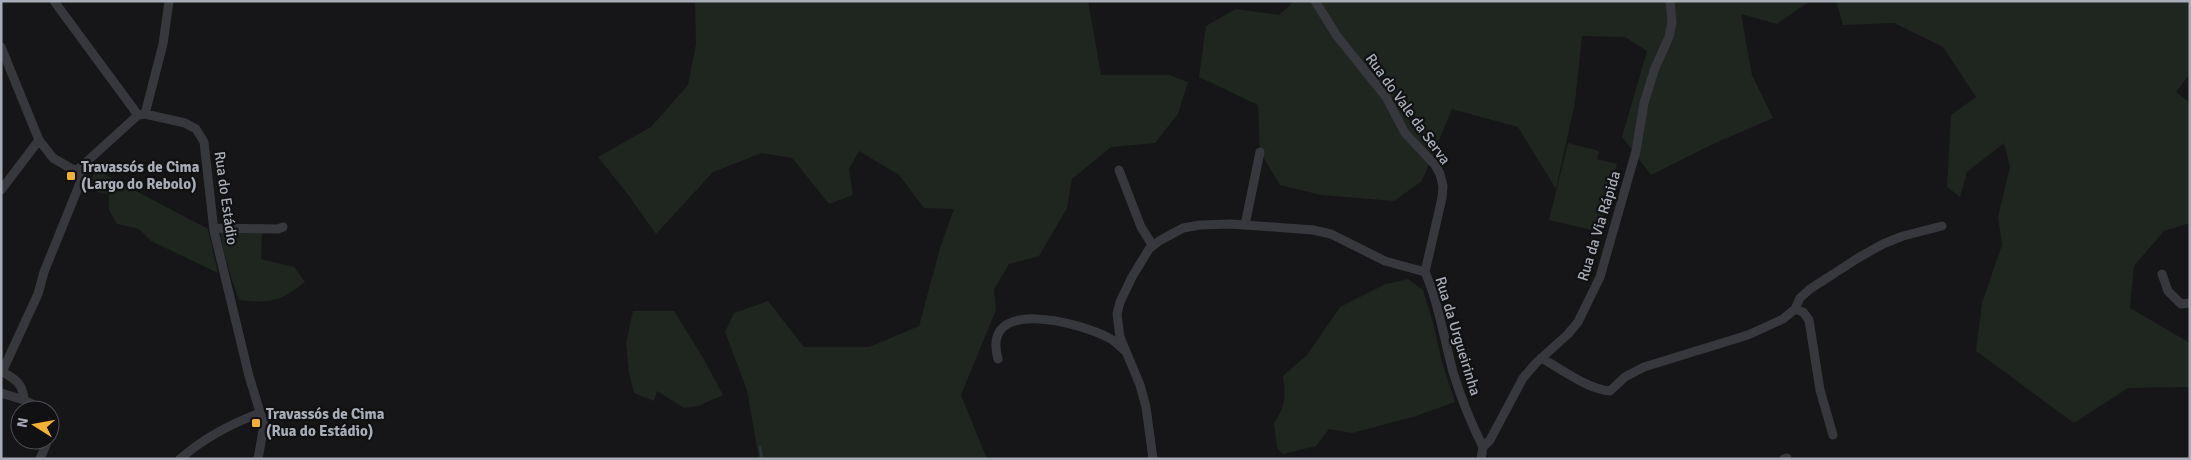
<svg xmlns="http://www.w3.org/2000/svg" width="2191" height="460" font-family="Signika,sans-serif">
  <rect width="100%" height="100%" fill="#161618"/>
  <!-- green -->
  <path fill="#1e261f" d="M695 1H1088L1101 75H1169L1188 82 1178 114 1155 143 1111 147 1072 179 1067 208 1039 256 1009 264 994 289 996 310 961 395 987 459H759L747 390 725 332 734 313 768 301 804 347H869L919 326 940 248 954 209 924 208 899 175 859 151 849 169 853 195 829 204 792 158 762 153 713 172 656 234 629 196 598 157 651 127 688 85 696 44Z
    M1294 1H1810L1777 24 1741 14 1752 75 1773 118 1711 145 1651 175 1622 137 1647 51 1625 37 1582 36 1575 102 1556 189 1518 127 1452 109 1422 181 1394 201 1321 195 1280 185 1260 152 1258 105 1199 77 1206 26 1236 9 1279 15Z
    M1836 1H2190V74L2176 92 2190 103V223L2164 231 2134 266 2130 308 2190 343V387L2128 388 2074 423 1976 351 1982 303 2002 245 1998 217 2010 167 2004 143 1967 172 1960 197 1947 187 1951 115 1976 97 1943 47 1894 23 1843 25Z
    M1568 143 1599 151 1597 159 1617 164 1600 232 1549 220Z
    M98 171 208 229 218 273 151 241 139 229 117 224 109 210V194L97 192 90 182 93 175Z
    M220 232 262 233 261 259 294 267 305 282C281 301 270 304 239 300 231 278 224 256 220 232Z
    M1408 279 1423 290 1433 323 1442 362 1455 402 1413 417 1352 433 1329 429 1316 446 1283 454 1277 448 1274 423C1286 405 1286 397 1283 376L1307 355 1340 307 1386 284Z
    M633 311H674L702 356 723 395 698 406 684 408 657 391 654 401 634 393 629 373 626 343Z"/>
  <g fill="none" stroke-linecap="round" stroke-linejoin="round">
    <!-- stream -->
    <path stroke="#2c353c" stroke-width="2.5" d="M760 447 762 459"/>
    <!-- minor -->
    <path stroke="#37383d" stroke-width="9" d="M54 1 138 115
      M1315 1 1337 36 1386 97 1405 133 1435 165 1440 174 1443 186 1442 198 1425 272
      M1 47 39 140 53 158 72 169 77 170 83 165 138 115 145 114 185 123 196 129 204 142 214 231 249 376 264 425 258 459
      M145 114 163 44 169 1
      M1119 170 1141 227 1153 246
      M1 190 39 140
      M1245 225 1260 152
      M214 228 278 229 283 227
      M1425 272C1439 304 1444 339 1453 372 1461 398 1471 423 1483 447
      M2162 274 2168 291 2181 304 2190 303
      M1795 309 1803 312 1809 320 1820 390 1833 435
      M1541 358C1562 369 1587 389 1610 391L1625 377 1644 367 1748 335 1783 319 1795 309 1800 298 1810 289 1858 258 1883 244 1903 236 1942 226
      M998 359C980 295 1081 323 1109 338 1115 341 1119 346 1124 350
      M1 371C15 379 23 383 24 400
      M2 372 38 294 44 272 80 183 83 165
      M1 393 24 400 45 410
      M50 414 54 424 50 436
      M40 459 48 440
      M180 459C204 438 230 424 260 413
      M1153 459 1146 407 1140 385 1120 337 1117 314 1120 302 1132 277 1149 249 1159 241 1183 228 1200 225 1231 224 1313 230 1331 234 1385 261 1425 272
      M1481 459 1483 447 1490 440 1523 378 1536 363 1568 334 1578 322 1600 277 1636 151 1644 103 1655 68 1669 37 1672 22 1670 1
      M1784 459 1787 458"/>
  </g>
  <!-- markers -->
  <g fill="#f2b134" stroke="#111113" stroke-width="2">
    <rect x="66" y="171" width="10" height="10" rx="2.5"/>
    <rect x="251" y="418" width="10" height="10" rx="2.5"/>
  </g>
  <g text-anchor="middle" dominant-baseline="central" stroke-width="4.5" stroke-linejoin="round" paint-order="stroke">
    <!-- street labels -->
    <g font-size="15" fill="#a8adb8" stroke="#111113">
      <text transform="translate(1408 109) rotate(54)">Rua do Vale da Serva</text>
      <text transform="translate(226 198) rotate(82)">Rua do Estádio</text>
      <text transform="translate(1599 226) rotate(-73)">Rua da Via Rápida</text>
      <text transform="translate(1458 336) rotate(73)">Rua da Urgueirinha</text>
    </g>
    <!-- poi labels -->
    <g font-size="15" font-weight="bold" fill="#a8adb8" stroke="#111113" text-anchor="start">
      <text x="81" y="167">Travassós de Cima<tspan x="81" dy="17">(Largo do Rebolo)</tspan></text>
      <text x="266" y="414">Travassós de Cima<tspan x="266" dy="17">(Rua do Estádio)</tspan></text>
    </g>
  </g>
  <!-- border -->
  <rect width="2191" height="460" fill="none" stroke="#a8adb8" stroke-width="5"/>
  <!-- north arrow -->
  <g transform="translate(35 425) rotate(281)"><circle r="24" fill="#111113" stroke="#4d4f55"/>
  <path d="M0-4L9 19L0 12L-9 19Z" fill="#f2b134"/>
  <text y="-8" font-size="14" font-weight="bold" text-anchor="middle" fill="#a8adb8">N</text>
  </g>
</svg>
